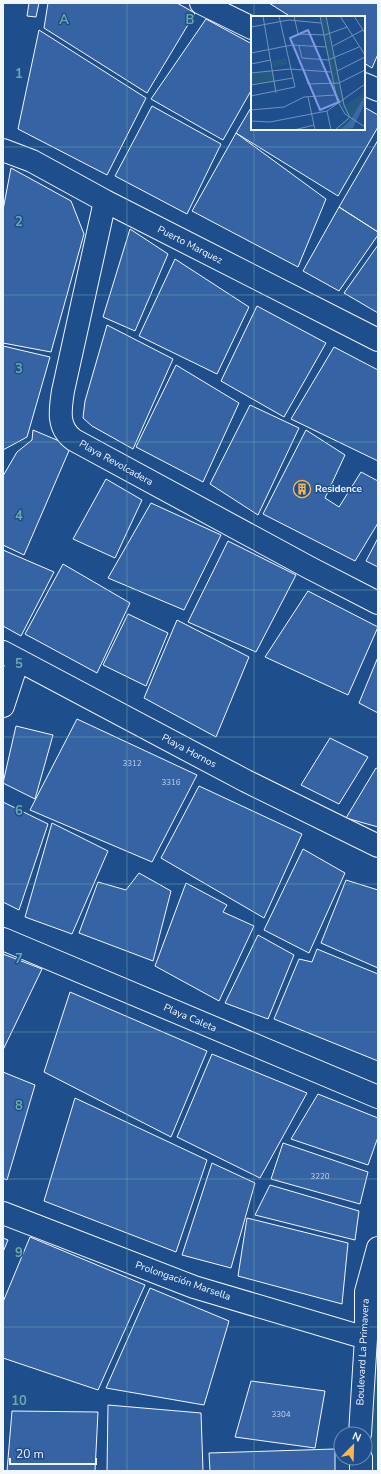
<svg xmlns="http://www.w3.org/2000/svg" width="381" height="1474" font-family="'Nunito Sans',sans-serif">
  <rect width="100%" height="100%" fill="#1f4e8c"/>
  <!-- green -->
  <path fill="#245a82" stroke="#a8bbd7" d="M378 1268V1471H362L365 1458V1434Z"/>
  <!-- building -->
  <path fill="#3563a3" stroke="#f2f6ff" d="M29 3H39L36 17 27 16Z
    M48 3H177L195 13 147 93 44 28Z
    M269 3H378V54L372 68 364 63V17H291Z
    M206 19 252 44V89L223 140 151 99Z
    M39 30 146 98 107 175 18 129Z
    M152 106 221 144 187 214 115 176Z
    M252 106V129H364V107L378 115V127L338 196 236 133Z
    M236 133 326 199 298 267 192 211Z
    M378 140V232L339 207Z
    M11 168 71 201 84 234 51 352 3 343V210Z
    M339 207 378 232V235L339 291 303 271Z
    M130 229 168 254 135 331 103 317Z
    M378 245V313L344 293Z
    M175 259 249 307 217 374 139 336Z
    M257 306 326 343 284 417 221 381Z
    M107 325 173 359 133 449 92 426 83 418 85 401Z
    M3 346 50 357 27 437 3 450Z
    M334 347 378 370V461L291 419Z
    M176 365 239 403 203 482 136 447Z
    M250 405 299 428 258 515 210 484Z
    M33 430 71 446 24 555 3 545V476L17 452 32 440Z
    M306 430 345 455 325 498 339 507 361 472 378 481V523L355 561 263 514Z
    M106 479 142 500 115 558 73 539Z
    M151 503 221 535 184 610 108 578Z
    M378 538V567L366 561Z
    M228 541 296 575 256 652 188 622Z
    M3 550 54 572 21 636 3 626Z
    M63 564 130 603 97 673 25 634Z
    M308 591 378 627 348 695 265 657Z
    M128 614 168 633 146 686 103 665Z
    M177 620 249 657 216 737 144 698Z
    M378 657V713L359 703Z
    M77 719 197 775 152 862 30 810Z
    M16 726 53 735 35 799 3 783Z
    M330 738 368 757 339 804 301 785Z
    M376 768 378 769V827L346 818Z
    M199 786 302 834 264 918 161 858Z
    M3 802 48 824 19 910 3 902Z
    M52 823 108 851 72 934 25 917Z
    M303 849 345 873 309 953 264 930Z
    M139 873 171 891 153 961 79 933 98 882 126 890Z
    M346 880 378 890V968L321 943Z
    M186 883 227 905 223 912 254 926 219 1001 155 966Z
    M258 935 294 955 268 1019 225 1003Z
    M317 949 378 974V1061L274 1019 299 959 312 962Z
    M3 954 42 969 3 1050Z
    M70 992 207 1051 171 1137 44 1072Z
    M212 1054 307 1093 260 1178 177 1137Z
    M3 1072 35 1085 7 1180 3 1178Z
    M318 1094 378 1118V1137L368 1165 291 1139Z
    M75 1098 207 1160 176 1252 44 1201Z
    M283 1143 368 1172 360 1204 271 1179Z
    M212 1163 255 1183 231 1268 182 1255Z
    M270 1185 359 1211 355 1240 255 1215Z
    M247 1218 348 1243 342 1304 238 1276Z
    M30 1237 145 1285 98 1390 3 1358V1302Z
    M3 1238 8 1240 3 1252Z
    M150 1288 229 1321 204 1405 106 1388Z
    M251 1381 325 1391 315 1448 235 1437Z
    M108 1405 201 1413 203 1471H107Z
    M12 1411 98 1412 95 1471H7Z
    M335 1449V1471H210L209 1453Z"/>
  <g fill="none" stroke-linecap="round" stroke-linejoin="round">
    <!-- minor casing -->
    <g stroke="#f2f6ff" stroke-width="24">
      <path id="minor" d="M201 3 252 28
        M364 84 378 90
        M3 150 32 161 105 201 378 340
        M105 201 63 391C60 410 57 428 74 440L310 568 378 603
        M3 652 246 781 378 846
        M3 706 18 660
        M3 939 378 1097
        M3 1213 194 1287 366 1338
        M360 1434 366 1338V1292L378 1248
        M361 1458V1471"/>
    </g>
    <!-- minor -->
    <use href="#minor" stroke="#1f4e8c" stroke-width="22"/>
  </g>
  <!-- grid -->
  <path fill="none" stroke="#6aa9a8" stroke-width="1" stroke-opacity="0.55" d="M127 3V1471M254 3V17M254 129V1471M3 147H378M3 295H378M3 442H378M3 590H378M3 737H378M3 884H378M3 1032H378M3 1179H378M3 1327H378"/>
  <!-- icons -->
  <defs>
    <g id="building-ring" transform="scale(0.9)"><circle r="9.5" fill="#1f4e8c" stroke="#ffb74d" stroke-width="1.5"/><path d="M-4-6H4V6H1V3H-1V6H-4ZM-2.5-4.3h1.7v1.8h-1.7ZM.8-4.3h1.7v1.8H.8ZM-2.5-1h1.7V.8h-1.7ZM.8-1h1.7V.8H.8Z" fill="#ffb74d"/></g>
  </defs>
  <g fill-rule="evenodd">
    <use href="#building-ring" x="302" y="489"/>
  </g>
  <g text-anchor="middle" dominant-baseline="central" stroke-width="3" stroke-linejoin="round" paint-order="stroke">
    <!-- number labels -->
    <g font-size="8" fill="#c3d1e8">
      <text x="132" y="763">3312</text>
      <text x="171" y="782">3316</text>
      <text x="320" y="1176">3220</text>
      <text x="281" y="1414">3304</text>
    </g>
    <!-- street labels -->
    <g font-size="10" fill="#f2f6ff" stroke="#1f4e8c">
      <text transform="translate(190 245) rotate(27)">Puerto Marquez</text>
      <text transform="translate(116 463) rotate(29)">Playa Revolcadera</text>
      <text transform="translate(189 751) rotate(28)">Playa Hornos</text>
      <text transform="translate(190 1018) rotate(23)">Playa Caleta</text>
      <text transform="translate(183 1281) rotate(19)">Prolongación Marsella</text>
      <text transform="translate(363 1352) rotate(-87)">Boulevard La Primavera</text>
    </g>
    <!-- poi labels -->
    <g font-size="10" font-weight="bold" fill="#f2f6ff" stroke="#1f4e8c" text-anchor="start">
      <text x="315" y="489">Residence</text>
    </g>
  </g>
  <!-- overview -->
  <g transform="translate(251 16)">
    <rect width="114" height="114" fill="#1f4e8c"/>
    <path d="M69 0H75L94 89 111 78 114 70V79L99 105 89 114H84L98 101 85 81ZM35 42 36 48 22 51 21 45ZM22 55 24 66 0 69V57Z" fill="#245a82"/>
    <path d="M114 79V87L102 112 89 114 99 105Z" fill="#3b69a3"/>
    <path fill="none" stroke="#7391ba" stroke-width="1" d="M12 0 25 77M43 0 47 18 74 19 96 11M69 0 86 84 94 98 114 111M75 0 93 89 99 102M89 0 114 39M103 0 114 17M0 11 38 4 70 7M48 30 51 42 77 44 108 31M82 30 112 14M0 37 41 29 75 31M0 48 20 44M53 54 57 68 88 67 114 54M86 55 114 41M0 57 39 53 80 56M0 69 42 62M0 80 44 71 28 0M57 81 64 114M0 94 33 91 53 81 84 79M76 95 80 114M0 105 19 106 76 95 114 68M43 114 63 109M84 114 98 102"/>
    <path fill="#7d9aea" fill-opacity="0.15" stroke="#7d9aea" stroke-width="2" d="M57 14 88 86 69 94 39 22Z"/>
    <rect width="114" height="114" fill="none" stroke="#f2f6ff" stroke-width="2"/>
  </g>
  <g font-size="13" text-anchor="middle" font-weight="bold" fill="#6aa9a8" stroke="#1f4e8c" stroke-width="3" stroke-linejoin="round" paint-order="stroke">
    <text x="64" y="24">A</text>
    <text x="190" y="24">B</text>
    <text x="19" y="78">1</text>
    <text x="19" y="226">2</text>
    <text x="19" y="373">3</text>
    <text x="19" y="520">4</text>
    <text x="19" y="668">5</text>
    <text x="19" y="815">6</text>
    <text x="19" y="963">7</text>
    <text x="19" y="1110">8</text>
    <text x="19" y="1257">9</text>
    <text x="19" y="1405">10</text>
  </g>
  <!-- border -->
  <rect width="381" height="1474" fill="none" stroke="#f2f6ff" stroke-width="8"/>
  <!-- north arrow -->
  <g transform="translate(353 1446) rotate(23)"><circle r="19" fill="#1f4e8c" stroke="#7391ba"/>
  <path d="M0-3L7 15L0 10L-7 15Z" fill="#ffb74d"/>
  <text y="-6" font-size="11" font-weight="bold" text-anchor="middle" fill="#f2f6ff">N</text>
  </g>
  <!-- scale -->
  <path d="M10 1458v6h86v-6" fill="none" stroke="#f2f6ff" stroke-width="2"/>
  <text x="16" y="1458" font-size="12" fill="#f2f6ff" stroke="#1f4e8c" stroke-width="3" paint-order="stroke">20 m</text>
</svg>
